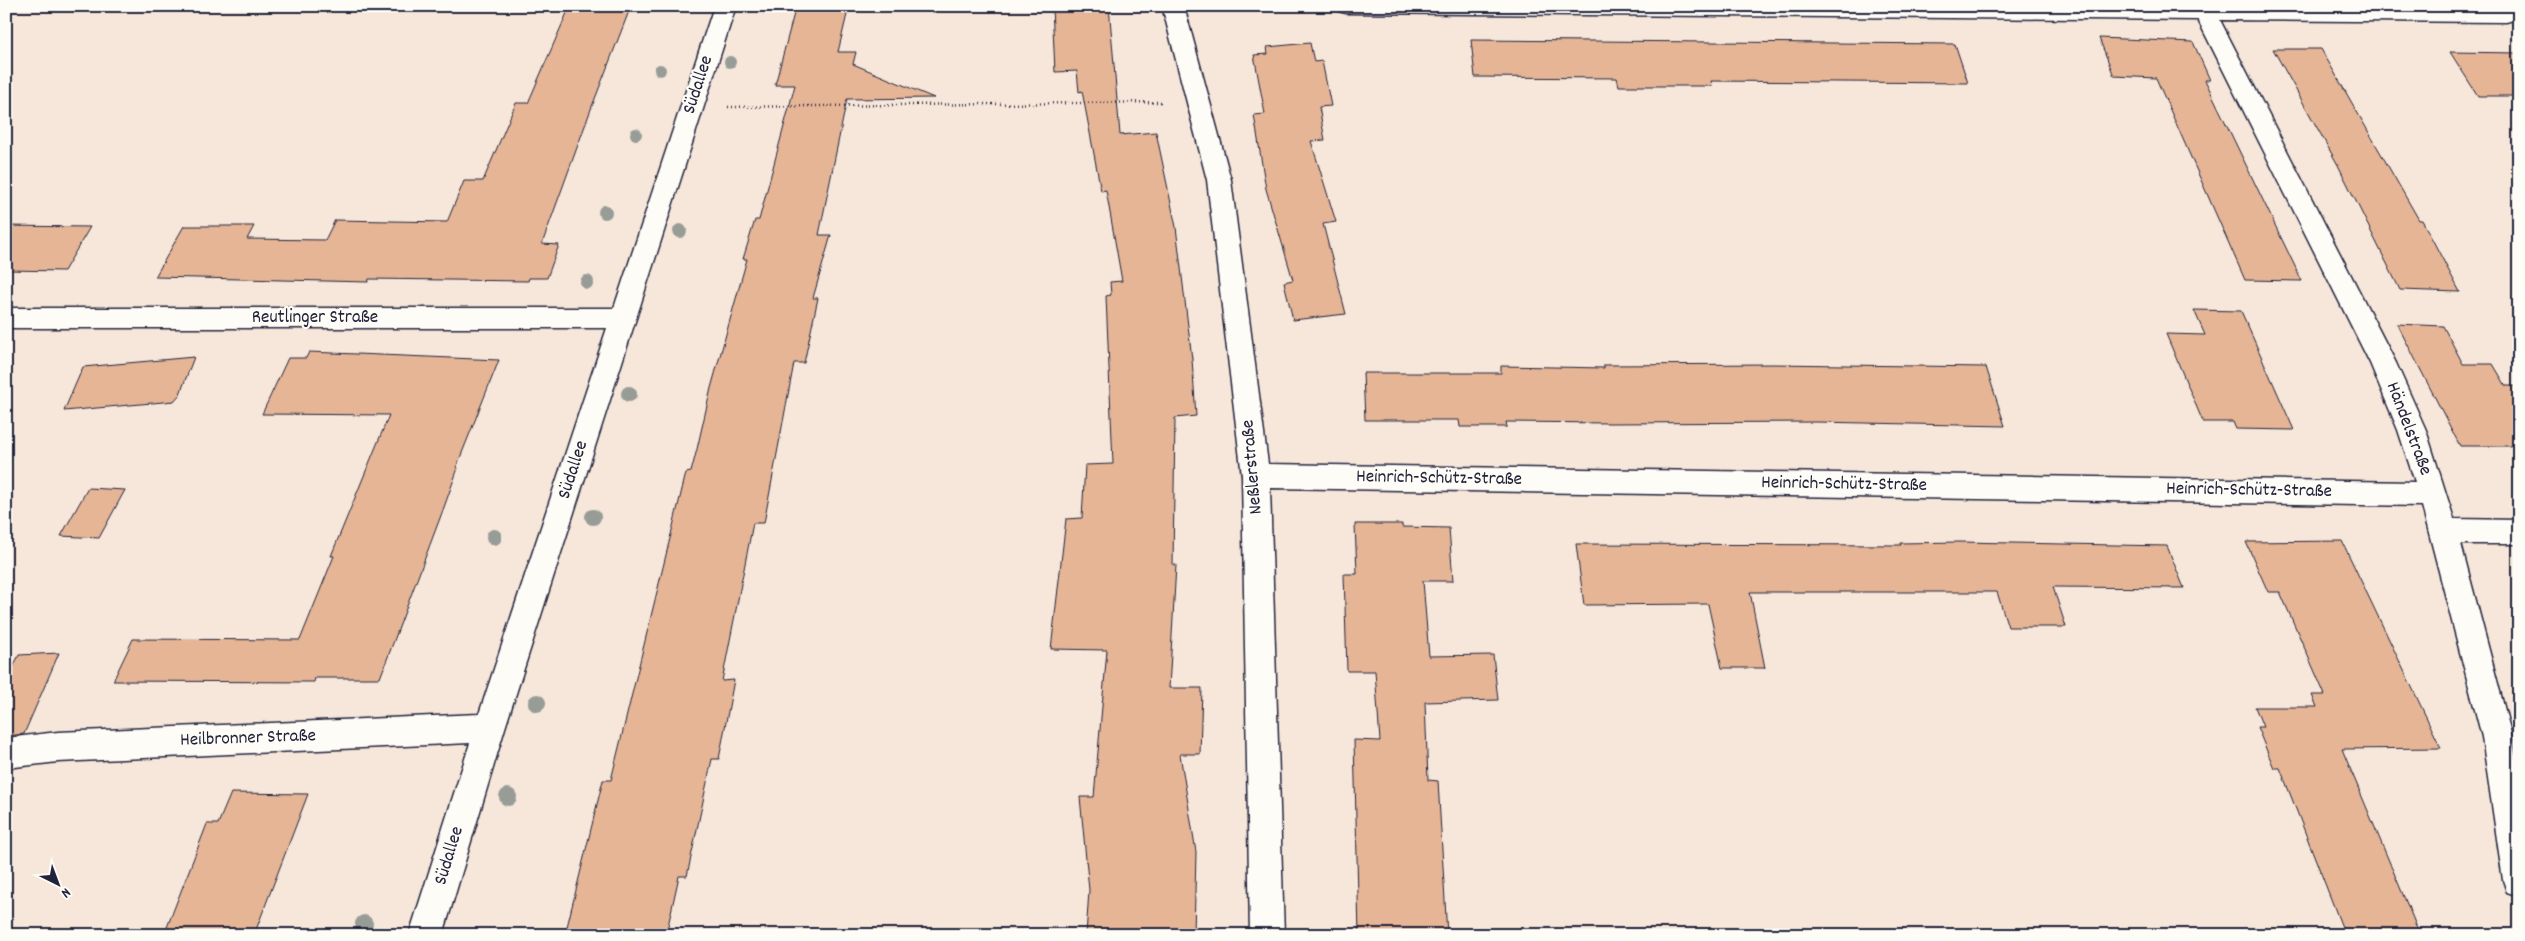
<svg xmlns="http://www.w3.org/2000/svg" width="2525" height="941" font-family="Dekko,sans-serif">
  <rect width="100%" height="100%" fill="#f6e7da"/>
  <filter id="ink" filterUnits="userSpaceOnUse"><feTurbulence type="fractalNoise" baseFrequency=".02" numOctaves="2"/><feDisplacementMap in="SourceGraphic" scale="10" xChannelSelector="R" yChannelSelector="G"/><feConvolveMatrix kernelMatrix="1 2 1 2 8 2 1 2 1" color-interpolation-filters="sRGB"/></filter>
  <g filter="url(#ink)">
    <!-- building -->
    <path fill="#e5b596" stroke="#22223b" d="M570 6H631L591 109 542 244 559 245 547 278H529L528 281 369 279 368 282 155 277 184 226H254L247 239 325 240 335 220 447 222 464 181H483L516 103H528Z
      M796 6H849L838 52H856L853 64 934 98 847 99 819 235H831L813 298H818L804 363H794L764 523H753L722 681 734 680 719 759H712L687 876H679L666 935H565L603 780H611L686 473 691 472 697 449 711 388 747 259H743L755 220H759L795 85H775Z
      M1052 6H1109L1120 135 1156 132 1176 227 1192 359 1196 416 1175 418 1173 565H1176L1169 688H1202L1200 754H1180L1196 852 1194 935H1086L1089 890 1080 797H1094L1107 650 1051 649 1066 519 1082 518 1085 465 1113 464 1106 296 1111 295 1110 282 1122 281 1106 190 1101 191 1082 91 1079 92 1077 71 1055 72Z
      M2099 38 2193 42 2210 80H2205L2302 281 2245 280 2156 78 2114 76Z
      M1471 40 1955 44 1968 83 1711 81 1712 86H1619L1617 78 1475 77Z
      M1310 43 1314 62 1322 61 1331 106 1319 107 1325 140 1311 141 1336 222 1323 224 1346 314 1293 320 1284 282 1293 280 1266 189 1254 115 1265 114 1254 55 1268 54 1267 47Z
      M2273 49H2321L2419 220H2422L2460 292 2400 290 2338 165Z
      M2450 52 2519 53V96H2478Z
      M6 226 90 227 64 271 6 270Z
      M2194 310 2241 311 2294 430 2236 429 2233 422H2203L2166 334 2205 335Z
      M2397 324 2443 326 2463 364H2493L2506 386H2519V446H2460Z
      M309 352 499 360 456 468H458L443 510 380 678H315L314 682 113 681 133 639 300 640 334 556H331L389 415 262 414 288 358H306Z
      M194 357 180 394 174 401 64 411 83 367Z
      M1774 364 1986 367 2005 426 1817 422 1610 423 1506 422 1507 427H1460L1459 420H1365L1363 373H1501V366L1604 368V365Z
      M88 488 125 490 99 538 61 536Z
      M1355 524H1402V527L1449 528 1453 581H1423L1429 656 1493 655 1498 700 1425 702 1428 780 1438 781 1447 935H1359L1354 740 1380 741 1375 671H1347L1344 574H1357Z
      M2342 541 2441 748 2342 749 2420 935H2345L2280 768H2274L2257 727H2263L2255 707H2317L2312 695H2325L2280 592H2268L2246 542Z
      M1960 542 2167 546 2184 588 2053 587 2066 627H2008L1997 592H1750L1765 668H1722L1708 604 1584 605 1576 544 1901 545 1900 543Z
      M59 653 24 734 6 736V670L12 669 19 655Z
      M231 793 308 794 254 935H164L207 824H218Z"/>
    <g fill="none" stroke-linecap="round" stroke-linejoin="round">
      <!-- minor casing -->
      <g stroke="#22223b" stroke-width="3">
        <path id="minor" d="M714 6H736L505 728 443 935H409L470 743 58 762 6 768V738L58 732 479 714 607 328H6V308H614Z
          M1162 6H1184L1231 180 1268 464 2415 482 2398 430 2370 363 2198 20 1346 13 1338 11 1335 6 2506 8 2514 10 2517 15 2514 20 2506 22 2220 20 2396 363 2426 430 2454 519 2519 520V544H2461L2512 737 2519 777V896L2507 892 2503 880 2482 737 2422 506 1270 488 1284 935H1250L1242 476 1207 180Z"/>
      </g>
      <!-- path -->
      <path stroke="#22223b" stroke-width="2.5" stroke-dasharray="1 3" stroke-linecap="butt" d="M728 107 1164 102"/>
      <!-- minor -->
      <use href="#minor" fill="#fdfcf7" fill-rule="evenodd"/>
    </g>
    <!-- trees -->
    <g fill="#979c97">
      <circle cx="730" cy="62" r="6"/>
      <circle cx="660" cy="70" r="6"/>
      <circle cx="636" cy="134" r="6"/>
      <circle cx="605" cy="212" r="7"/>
      <circle cx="680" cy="231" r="7"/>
      <circle cx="587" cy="282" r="7"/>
      <circle cx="629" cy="394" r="8"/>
      <circle cx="593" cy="517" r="8"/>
      <circle cx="494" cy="537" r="8"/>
      <circle cx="537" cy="703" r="9"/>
      <circle cx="508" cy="797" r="9"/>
      <circle cx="364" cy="924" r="9"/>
    </g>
  </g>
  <g text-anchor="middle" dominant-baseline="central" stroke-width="4.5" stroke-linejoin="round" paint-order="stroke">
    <!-- street labels -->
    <g font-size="19" fill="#22223b" stroke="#fdfcf7">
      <text transform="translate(699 85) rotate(-72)">Südallee</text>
      <text x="315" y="318">Reutlinger Straße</text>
      <text transform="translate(2408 429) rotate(69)">Händelstraße</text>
      <text transform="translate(1253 467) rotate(-95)">Neßlerstraße</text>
      <text transform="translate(574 470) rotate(-72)">Südallee</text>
      <text transform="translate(1439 479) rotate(1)">Heinrich-Schütz-Straße</text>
      <text transform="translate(1844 485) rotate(1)">Heinrich-Schütz-Straße</text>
      <text transform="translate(2249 491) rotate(1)">Heinrich-Schütz-Straße</text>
      <text transform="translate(248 739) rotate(-2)">Heilbronner Straße</text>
      <text transform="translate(450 856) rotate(-73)">Südallee</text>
    </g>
  </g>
  <!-- margin -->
  <rect width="2525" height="941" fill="none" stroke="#fdfcf7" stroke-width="25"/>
  <rect x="12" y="12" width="2500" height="916" fill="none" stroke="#22223b" stroke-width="2" filter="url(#ink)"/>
  <!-- north arrow -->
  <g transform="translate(58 884) rotate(138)" stroke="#fdfcf7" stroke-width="4" paint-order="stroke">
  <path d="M0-4L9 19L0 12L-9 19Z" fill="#22223b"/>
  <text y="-8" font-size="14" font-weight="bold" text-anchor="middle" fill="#22223b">N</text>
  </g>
</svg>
